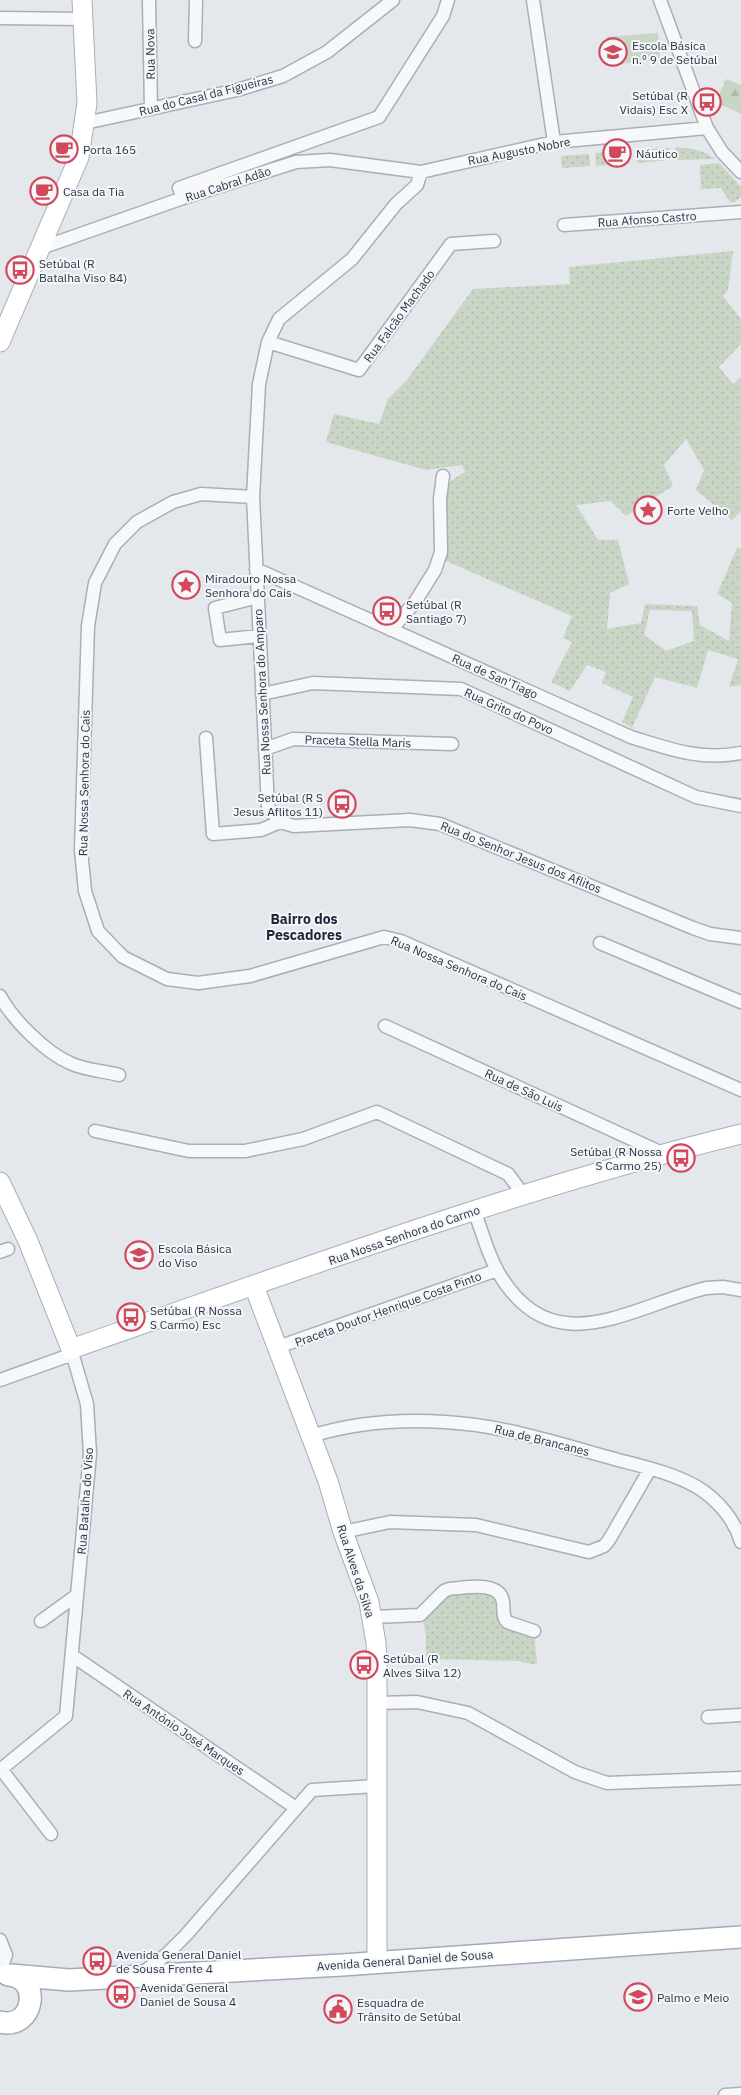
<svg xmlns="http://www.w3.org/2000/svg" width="741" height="2095" font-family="'IBM Plex Sans',sans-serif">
  <defs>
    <pattern id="grass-dots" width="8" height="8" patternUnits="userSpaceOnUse" patternTransform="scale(1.25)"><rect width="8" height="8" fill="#c9d6c5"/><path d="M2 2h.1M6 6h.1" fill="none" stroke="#adb8ab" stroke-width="1.8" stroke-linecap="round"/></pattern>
    <pattern id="forest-firs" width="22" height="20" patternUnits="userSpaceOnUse" patternTransform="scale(1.25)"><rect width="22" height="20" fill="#c9d6c5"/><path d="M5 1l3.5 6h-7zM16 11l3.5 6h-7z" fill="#adb8ab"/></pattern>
  </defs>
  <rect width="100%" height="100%" fill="#e4e7ec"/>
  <!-- grass -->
  <path fill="url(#grass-dots)" fill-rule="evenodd" d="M669 148 670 160 637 163 636 150Z
    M675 148C690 147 703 150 715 159L676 160Z
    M629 151 630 163 596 166 595 153Z
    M589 154 590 166 562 168 561 156Z
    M719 163 741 187V197L735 202H730L721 188 701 189 700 165Z
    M733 251 728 290 723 296 741 319V344L719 367 733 384 741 377V512L732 520 696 490 704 470 686 439 664 465 673 486 626 516 611 501 576 505 598 540H618L629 584 610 593 607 629 641 623 645 604 697 606 700 625 729 641 732 603 717 594 737 548 741 549V685L729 687 738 659 708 650 697 688 655 677 632 728 622 722 633 697 602 683 606 672 587 665 570 691 551 682 572 642 563 638 572 616 444 560 443 494 447 483 465 472 462 465 426 470 326 442 334 414 379 424 388 399 407 380 473 289 570 284 569 267ZM650 610 692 611 694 641 666 651 644 635Z
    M492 1589 503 1614 534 1631 537 1665 518 1661 426 1659V1635L423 1620 444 1591Z"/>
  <!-- forest -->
  <path fill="url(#forest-firs)" d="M726 79 741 85V114L716 102Z"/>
  <!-- pitch -->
  <path fill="#c9d6c5" d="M658 33 660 60 609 65 607 37Z"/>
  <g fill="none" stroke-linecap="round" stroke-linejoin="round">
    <!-- street casing -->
    <g stroke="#a9aeb7" stroke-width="15">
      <path id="street" d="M149 0 151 109
        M533 0 554 142
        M660 0 707 128 722 152 741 172
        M0 18 82 19
        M195 41 196 0
        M85 123 237 90 283 76 327 52 393 0
        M421 172 417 185 396 204 352 259 279 319 268 342 259 384 253 497 268 807 280 822 294 826 410 820 440 824 693 928 710 934 741 938
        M183 198 179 188 379 117 443 16 448 0
        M564 225 741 212
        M41 248 183 198 296 162 330 160 421 172 554 142 707 128
        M268 342 359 370 451 244 494 241
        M253 497 201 494 173 502 137 522 115 544 95 583 88 626 81 850 85 891 98 931 123 957 167 979 198 983 250 976 384 937 401 941 741 1090
        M256 569 631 737C670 749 701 761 741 753
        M258 597 215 608 220 640 259 636
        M391 630 415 602 435 570 441 552 440 499 443 476
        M262 694 313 683 461 689 696 797 741 806
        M206 738 213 834 261 830 280 822
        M265 749 293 739 452 744
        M600 943 741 1002
        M0 996C13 1020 45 1052 70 1063 84 1070 104 1071 119 1075
        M385 1026 662 1153
        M95 1131 189 1151H245L303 1139 377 1112 508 1174 523 1194
        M474 1211C482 1230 487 1253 498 1272 552 1365 628 1308 706 1288L723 1287 741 1290
        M0 1252 8 1249
        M278 1347 497 1270
        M0 1380 73 1354
        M311 1436C353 1423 401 1419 445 1422 502 1425 557 1443 611 1458 640 1466 671 1472 697 1487 717 1499 735 1520 741 1542
        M343 1532 390 1522 476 1525 589 1552 604 1546 609 1540 650 1469
        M373 1617 420 1615 444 1591 449 1589C465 1588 500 1580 503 1602 504 1610 502 1616 507 1622L534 1631
        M41 1621 77 1595
        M73 1656 296 1808
        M376 1703 417 1702 468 1713 575 1772 607 1783 741 1778
        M708 1717 741 1715
        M1 1769 51 1834
        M0 1770 66 1716 90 1454 87 1404 71 1349
        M0 1940 6 1955 0 1972
        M141 1974 167 1954 186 1935 312 1790 376 1786
        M725 2095 741 2094"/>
    </g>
    <!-- secondary casing -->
    <g stroke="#a9aeb7" stroke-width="21">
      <path id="secondary" d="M0 342 79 157 87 103 82 0
        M0 1182 28 1241 71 1349C293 1272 513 1190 741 1134
        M254 1286 328 1481 343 1532 369 1602 376 1643 377 1664V1962"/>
    </g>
    <!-- primary casing -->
    <g stroke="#a3abb8" stroke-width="24">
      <path id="primary" d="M11 1975 69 1980 342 1965 741 1937
        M0 2022C34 2031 43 1977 8 1975"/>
    </g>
    <!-- street -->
    <use href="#street" stroke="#f7f8fa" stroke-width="12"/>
    <!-- secondary -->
    <use href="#secondary" stroke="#fff" stroke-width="19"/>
    <!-- primary -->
    <use href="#primary" stroke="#fff" stroke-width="21"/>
  </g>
  <!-- icons -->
  <defs>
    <g id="school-ring" transform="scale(1.4375)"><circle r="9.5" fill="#f4f6f9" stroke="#d1495b" stroke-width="1.5"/><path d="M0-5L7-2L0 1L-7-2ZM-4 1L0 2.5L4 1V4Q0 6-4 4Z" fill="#d1495b"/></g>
    <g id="bus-ring" transform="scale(1.4375)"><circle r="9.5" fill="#f4f6f9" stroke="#d1495b" stroke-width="1.5"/><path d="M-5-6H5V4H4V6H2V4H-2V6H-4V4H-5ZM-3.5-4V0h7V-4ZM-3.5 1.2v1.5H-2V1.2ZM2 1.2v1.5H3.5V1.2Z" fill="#d1495b"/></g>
    <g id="cafe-ring" transform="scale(1.4375)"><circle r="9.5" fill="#f4f6f9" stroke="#d1495b" stroke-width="1.5"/><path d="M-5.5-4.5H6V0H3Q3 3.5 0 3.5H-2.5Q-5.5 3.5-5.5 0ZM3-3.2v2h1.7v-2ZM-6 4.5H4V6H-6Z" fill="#d1495b"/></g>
    <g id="sight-ring" transform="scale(1.4375)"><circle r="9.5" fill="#f4f6f9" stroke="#d1495b" stroke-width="1.5"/><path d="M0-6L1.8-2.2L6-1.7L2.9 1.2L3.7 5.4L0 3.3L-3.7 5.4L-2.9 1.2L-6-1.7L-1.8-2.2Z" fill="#d1495b"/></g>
    <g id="civic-ring" transform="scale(1.4375)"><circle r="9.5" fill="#f4f6f9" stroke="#d1495b" stroke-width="1.5"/><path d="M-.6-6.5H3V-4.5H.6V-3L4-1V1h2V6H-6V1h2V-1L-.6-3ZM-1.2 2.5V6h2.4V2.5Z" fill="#d1495b"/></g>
  </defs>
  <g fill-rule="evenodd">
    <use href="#school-ring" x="613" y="52"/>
    <use href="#bus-ring" x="707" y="102"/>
    <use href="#cafe-ring" x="64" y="149"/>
    <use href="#cafe-ring" x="617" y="153"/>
    <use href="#cafe-ring" x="44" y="191"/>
    <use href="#bus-ring" x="20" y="270"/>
    <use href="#sight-ring" x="648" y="510"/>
    <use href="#sight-ring" x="186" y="585"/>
    <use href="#bus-ring" x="387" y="611"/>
    <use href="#bus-ring" x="342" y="804"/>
    <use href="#bus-ring" x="681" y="1158"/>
    <use href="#school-ring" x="139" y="1255"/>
    <use href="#bus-ring" x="131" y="1317"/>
    <use href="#bus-ring" x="364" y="1665"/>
    <use href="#bus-ring" x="97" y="1961"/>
    <use href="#bus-ring" x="121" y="1994"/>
    <use href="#school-ring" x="638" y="1997"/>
    <use href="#civic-ring" x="338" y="2009"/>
  </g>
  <g text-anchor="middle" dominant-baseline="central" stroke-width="4" stroke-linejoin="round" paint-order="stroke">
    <!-- poi labels -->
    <g font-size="12" fill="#2b3445" stroke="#f4f6f9" text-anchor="start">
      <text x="632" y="45">Escola Básica<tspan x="632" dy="14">n.º 9 de Setúbal</tspan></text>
      <text x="688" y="95" text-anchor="end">Setúbal (R<tspan x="688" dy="14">Vidais) Esc X</tspan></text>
      <text x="83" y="149">Porta 165</text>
      <text x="636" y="153">Náutico</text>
      <text x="63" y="191">Casa da Tia</text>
      <text x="39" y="263">Setúbal (R<tspan x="39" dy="14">Batalha Viso 84)</tspan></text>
      <text x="667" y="510">Forte Velho</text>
      <text x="205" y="578">Miradouro Nossa<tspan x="205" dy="14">Senhora do Cais</tspan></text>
      <text x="406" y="604">Setúbal (R<tspan x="406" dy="14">Santiago 7)</tspan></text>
      <text x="323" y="797" text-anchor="end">Setúbal (R S<tspan x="323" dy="14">Jesus Aflitos 11)</tspan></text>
      <text x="662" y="1151" text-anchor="end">Setúbal (R Nossa<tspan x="662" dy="14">S Carmo 25)</tspan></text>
      <text x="158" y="1248">Escola Básica<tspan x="158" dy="14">do Viso</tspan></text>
      <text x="150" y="1310">Setúbal (R Nossa<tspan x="150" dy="14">S Carmo) Esc</tspan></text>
      <text x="383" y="1658">Setúbal (R<tspan x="383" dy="14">Alves Silva 12)</tspan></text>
      <text x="116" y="1954">Avenida General Daniel<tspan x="116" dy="14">de Sousa Frente 4</tspan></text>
      <text x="140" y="1987">Avenida General<tspan x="140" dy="14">Daniel de Sousa 4</tspan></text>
      <text x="657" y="1997">Palmo e Meio</text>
      <text x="357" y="2002">Esquadra de<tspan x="357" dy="14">Trânsito de Setúbal</tspan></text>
    </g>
    <!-- street labels -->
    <g font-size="12" fill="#2b3445" stroke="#f4f6f9">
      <text transform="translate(150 54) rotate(-91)">Rua Nova</text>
      <text transform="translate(206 95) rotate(-14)">Rua do Casal da Figueiras</text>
      <text transform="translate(519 151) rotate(-11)">Rua Augusto Nobre</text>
      <text transform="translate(228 184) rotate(-18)">Rua Cabral Adão</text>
      <text transform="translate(647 219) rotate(-4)">Rua Afonso Castro</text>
      <text transform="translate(399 316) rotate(-54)">Rua Falcão Machado</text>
      <text transform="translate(495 676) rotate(24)">Rua de San'Tiago</text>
      <text transform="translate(262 692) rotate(-93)">Rua Nossa Senhora do Amparo</text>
      <text transform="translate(509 711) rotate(24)">Rua Grito do Povo</text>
      <text transform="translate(358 741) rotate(2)">Praceta Stella Maris</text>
      <text transform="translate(84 783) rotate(-89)">Rua Nossa Senhora do Cais</text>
      <text transform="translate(521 857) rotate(22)">Rua do Senhor Jesus dos Aflitos</text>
      <text transform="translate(459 968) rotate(23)">Rua Nossa Senhora do Cais</text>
      <text transform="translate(524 1090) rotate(25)">Rua de São Luis</text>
      <text transform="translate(404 1235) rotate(-19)">Rua Nossa Senhora do Carmo</text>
      <text transform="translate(388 1309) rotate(-20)">Praceta Doutor Henrique Costa Pinto</text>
      <text transform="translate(542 1440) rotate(14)">Rua de Brancanes</text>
      <text transform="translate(85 1501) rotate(-86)">Rua Batalha do Viso</text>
      <text transform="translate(356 1571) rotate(72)">Rua Alves da Silva</text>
      <text transform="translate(184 1732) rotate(34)">Rua António José Marques</text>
      <text transform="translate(405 1960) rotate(-4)">Avenida General Daniel de Sousa</text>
    </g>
    <!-- neighbourhood labels -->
    <g font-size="14" font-weight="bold" fill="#1d2536" stroke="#f4f6f9">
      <text x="304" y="919">Bairro dos<tspan x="304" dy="16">Pescadores</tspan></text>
    </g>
  </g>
</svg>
